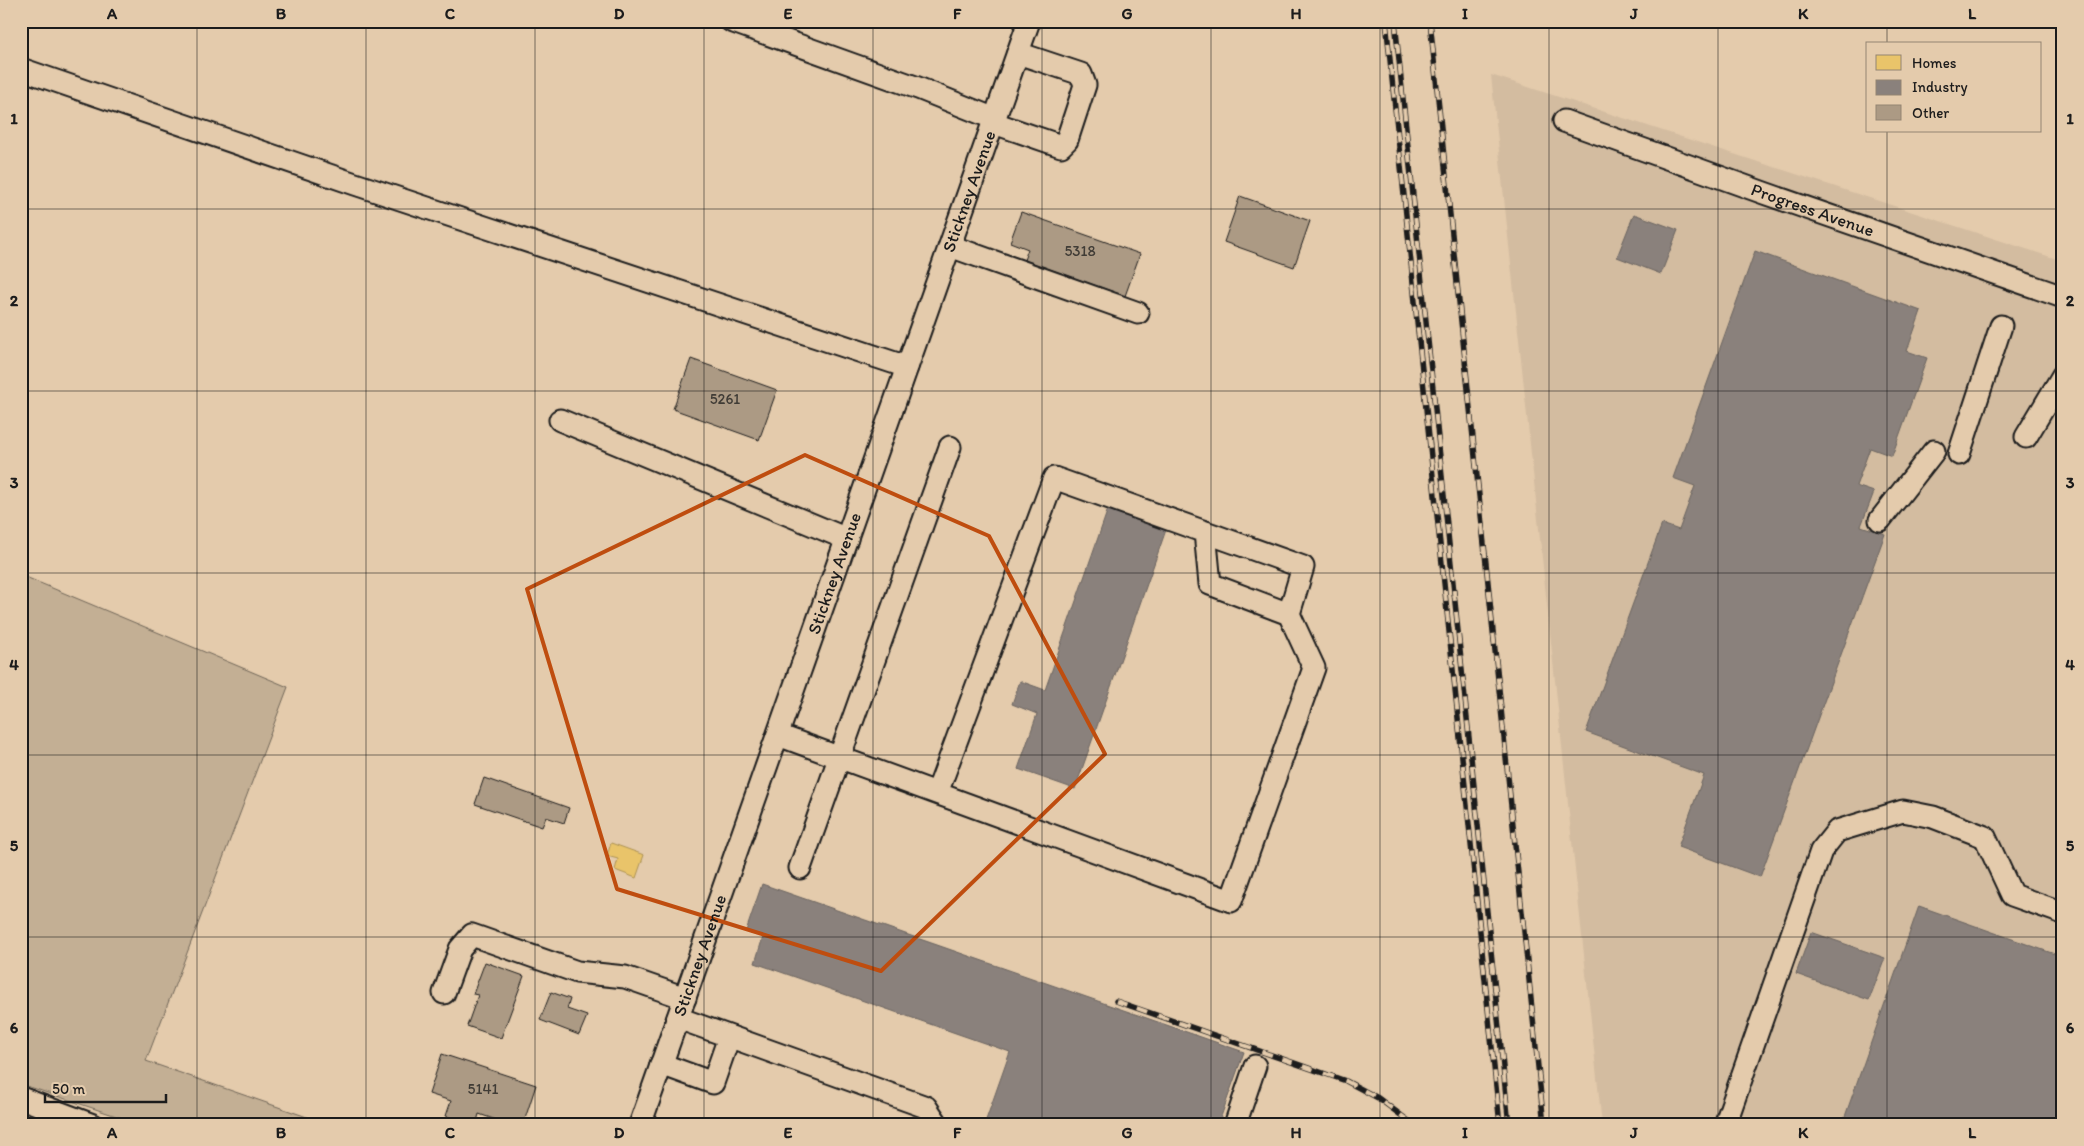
<svg xmlns="http://www.w3.org/2000/svg" width="2084" height="1146" font-family="Itim,sans-serif">
  <rect width="100%" height="100%" fill="#e4cbac"/>
  <filter id="ink" filterUnits="userSpaceOnUse"><feTurbulence type="fractalNoise" baseFrequency=".02" numOctaves="2"/><feDisplacementMap in="SourceGraphic" scale="10" xChannelSelector="R" yChannelSelector="G"/><feConvolveMatrix kernelMatrix="1 2 1 2 8 2 1 2 1" color-interpolation-filters="sRGB"/></filter>
  <g filter="url(#ink)">
    <!-- built -->
    <path fill="#d3bca0" d="M1491 75 2063 261V1125H1602Z"/>
    <!-- green -->
    <path fill="#c3af94" stroke="#706658" d="M21 575 288 687 146 1061 330 1125H143L21 1084Z"/>
    <!-- homes -->
    <path fill="#e9c46a" stroke="#ac9253" d="M611 843 644 855 636 878 615 870 618 859 607 856Z"/>
    <!-- industry -->
    <path fill="#8a817c" stroke="#69635f" d="M1634 214 1678 230 1661 274 1617 257Z
      M1755 251 1921 311 1907 351 1927 358 1892 456 1870 448 1856 486 1874 492 1861 526 1885 534 1760 877 1678 847 1704 775 1586 732 1662 524 1679 530 1695 486 1673 478Z
      M1109 506 1167 527 1075 789 1018 769 1037 714 1012 704 1020 681 1045 690Z
      M762 884 1244 1052 1218 1125H999L986 1120 1010 1052 755 963 763 937 746 931Z
      M1919 906 2063 957V1125H1842Z
      M1811 932 1885 958 1869 1000 1796 974Z"/>
    <!-- building -->
    <path fill="#ac9a84" stroke="#1c1c1c" d="M1240 196 1310 221 1294 267 1224 242Z
      M1021 212 1140 254 1125 296 1024 260 1028 249 1010 242Z
      M691 359 777 390 759 440 673 409Z
      M484 778 569 808 564 823 546 817 542 827 475 804Z
      M485 962 524 976 501 1038 467 1026 478 995 473 994Z
      M551 992 570 999 567 1009 587 1016 579 1035 540 1020Z
      M442 1054 536 1085 523 1125H511L479 1114 476 1125H473L446 1116 451 1101 429 1094Z"/>
    <g fill="none" stroke-linecap="round" stroke-linejoin="round">
      <!-- minor casing -->
      <g stroke="#1c1c1c" stroke-width="25">
        <g id="minor">
          <path d="M731 21 918 88 995 119"/>
          <path d="M21 69 355 184 907 367"/>
          <path id="s1" d="M1564 121 1764 193 2063 297"/>
          <path d="M994 123 1061 146 1067 140 1085 85 1081 74 1018 53"/>
          <path d="M950 246 1138 313"/>
          <path d="M560 420 847 539"/>
          <path d="M2026 437 2063 375"/>
          <path d="M1959 454 2001 326"/>
          <path d="M1880 520 1934 451"/>
          <path d="M1205 532 1303 567 1289 614"/>
          <path d="M778 735 1231 901 1314 668 1289 614 1210 584 1205 532 1054 478 937 793"/>
          <path d="M800 868 950 447"/>
          <path d="M444 993 460 949 472 935 577 972 625 977 685 998"/>
          <path d="M678 1018 926 1107 938 1125"/>
          <path d="M661 1064 713 1083 729 1037"/>
          <path d="M21 1098 93 1125"/>
          <path id="s2" d="M640 1125 1029 21"/>
          <path d="M1235 1125 1255 1066"/>
          <path d="M1725 1125 1821 851 1837 831 1903 811 1933 817 1985 837 2012 895 2063 913"/>
        </g>
      </g>
      <!-- minor -->
      <use href="#minor" stroke="#e4cbac" stroke-width="21"/>
      <!-- rail casing -->
      <g stroke="#1c1c1c" stroke-width="5.5">
        <path id="rail" d="M1386 21 1500 1125
          M1395 21 1509 1125
          M1430 21 1544 1125
          M1116 1001 1346 1081 1378 1098 1414 1125"/>
      </g>
      <!-- rail -->
      <use href="#rail" stroke="#e4cbac" stroke-width="4" stroke-dasharray="11" stroke-linecap="butt"/>
    </g>
  </g>
  <!-- marked area -->
  <path fill="none" stroke="#bf4d0f" stroke-width="4" stroke-linejoin="round" d="M805 455 989 536 1105 754 881 971 617 889 527 589Z"/>
  <!-- grid -->
  <path fill="none" stroke="#1c1c1c" stroke-width="1" stroke-opacity="0.55" d="M197 21V1125M366 21V1125M535 21V1125M704 21V1125M873 21V1125M1042 21V1125M1211 21V1125M1380 21V1125M1549 21V1125M1718 21V1125M1887 21V44M1887 131V1125M21 209H2063M21 391H2063M21 573H2063M21 755H2063M21 937H2063"/>
  <g text-anchor="middle" dominant-baseline="central" stroke-width="5" stroke-linejoin="round" paint-order="stroke">
    <!-- number labels -->
    <g font-size="15" fill="#403c36">
      <text x="1080" y="251">5318</text>
      <text x="725" y="399">5261</text>
      <text x="483" y="1089">5141</text>
    </g>
    <!-- street labels -->
    <g font-size="18" fill="#1c1c1c" stroke="#e4cbac">
      <text stroke="none"><textPath href="#s2" startOffset="990">Stickney Avenue</textPath></text>
      <text stroke="none"><textPath href="#s1" startOffset="264">Progress Avenue</textPath></text>
      <text stroke="none"><textPath href="#s2" startOffset="585">Stickney Avenue</textPath></text>
      <text stroke="none"><textPath href="#s2" startOffset="180">Stickney Avenue</textPath></text>
    </g>
  </g>
  <!-- margin -->
  <rect width="2084" height="1146" fill="none" stroke="#e4cbac" stroke-width="55"/>
  <!-- legend -->
  <rect x="1866" y="42" width="175" height="90" fill="#e4cbac" stroke="#948572"/>
  <rect x="1876" y="55" width="25" height="15" fill="#e9c46a" stroke="#948572"/>
  <text x="1912" y="68" font-size="15" fill="#1c1c1c">Homes</text>
  <rect x="1876" y="80" width="25" height="15" fill="#8a817c" stroke="#948572"/>
  <text x="1912" y="92" font-size="15" fill="#1c1c1c">Industry</text>
  <rect x="1876" y="105" width="25" height="15" fill="#ac9a84" stroke="#948572"/>
  <text x="1912" y="118" font-size="15" fill="#1c1c1c">Other</text>
  <!-- scale -->
  <path d="M45 1094v8h121v-8" fill="none" stroke="#1c1c1c" stroke-width="2.5"/>
  <text x="52" y="1094" font-size="15" fill="#1c1c1c" stroke="#e4cbac" stroke-width="4" paint-order="stroke">50 m</text>
  <rect x="28" y="28" width="2028" height="1090" fill="none" stroke="#1c1c1c" stroke-width="2"/>
  <g font-size="16" text-anchor="middle" font-weight="bold" fill="#1c1c1c">
    <text x="112" y="19">A</text>
    <text x="281" y="19">B</text>
    <text x="450" y="19">C</text>
    <text x="619" y="19">D</text>
    <text x="788" y="19">E</text>
    <text x="957" y="19">F</text>
    <text x="1127" y="19">G</text>
    <text x="1296" y="19">H</text>
    <text x="1465" y="19">I</text>
    <text x="1634" y="19">J</text>
    <text x="1803" y="19">K</text>
    <text x="1972" y="19">L</text>
    <text x="14" y="124">1</text>
    <text x="2070" y="124">1</text>
    <text x="14" y="306">2</text>
    <text x="2070" y="306">2</text>
    <text x="14" y="488">3</text>
    <text x="2070" y="488">3</text>
    <text x="14" y="670">4</text>
    <text x="2070" y="670">4</text>
    <text x="14" y="851">5</text>
    <text x="2070" y="851">5</text>
    <text x="14" y="1033">6</text>
    <text x="2070" y="1033">6</text>
    <text x="112" y="1138">A</text>
    <text x="281" y="1138">B</text>
    <text x="450" y="1138">C</text>
    <text x="619" y="1138">D</text>
    <text x="788" y="1138">E</text>
    <text x="957" y="1138">F</text>
    <text x="1127" y="1138">G</text>
    <text x="1296" y="1138">H</text>
    <text x="1465" y="1138">I</text>
    <text x="1634" y="1138">J</text>
    <text x="1803" y="1138">K</text>
    <text x="1972" y="1138">L</text>
  </g>
</svg>
